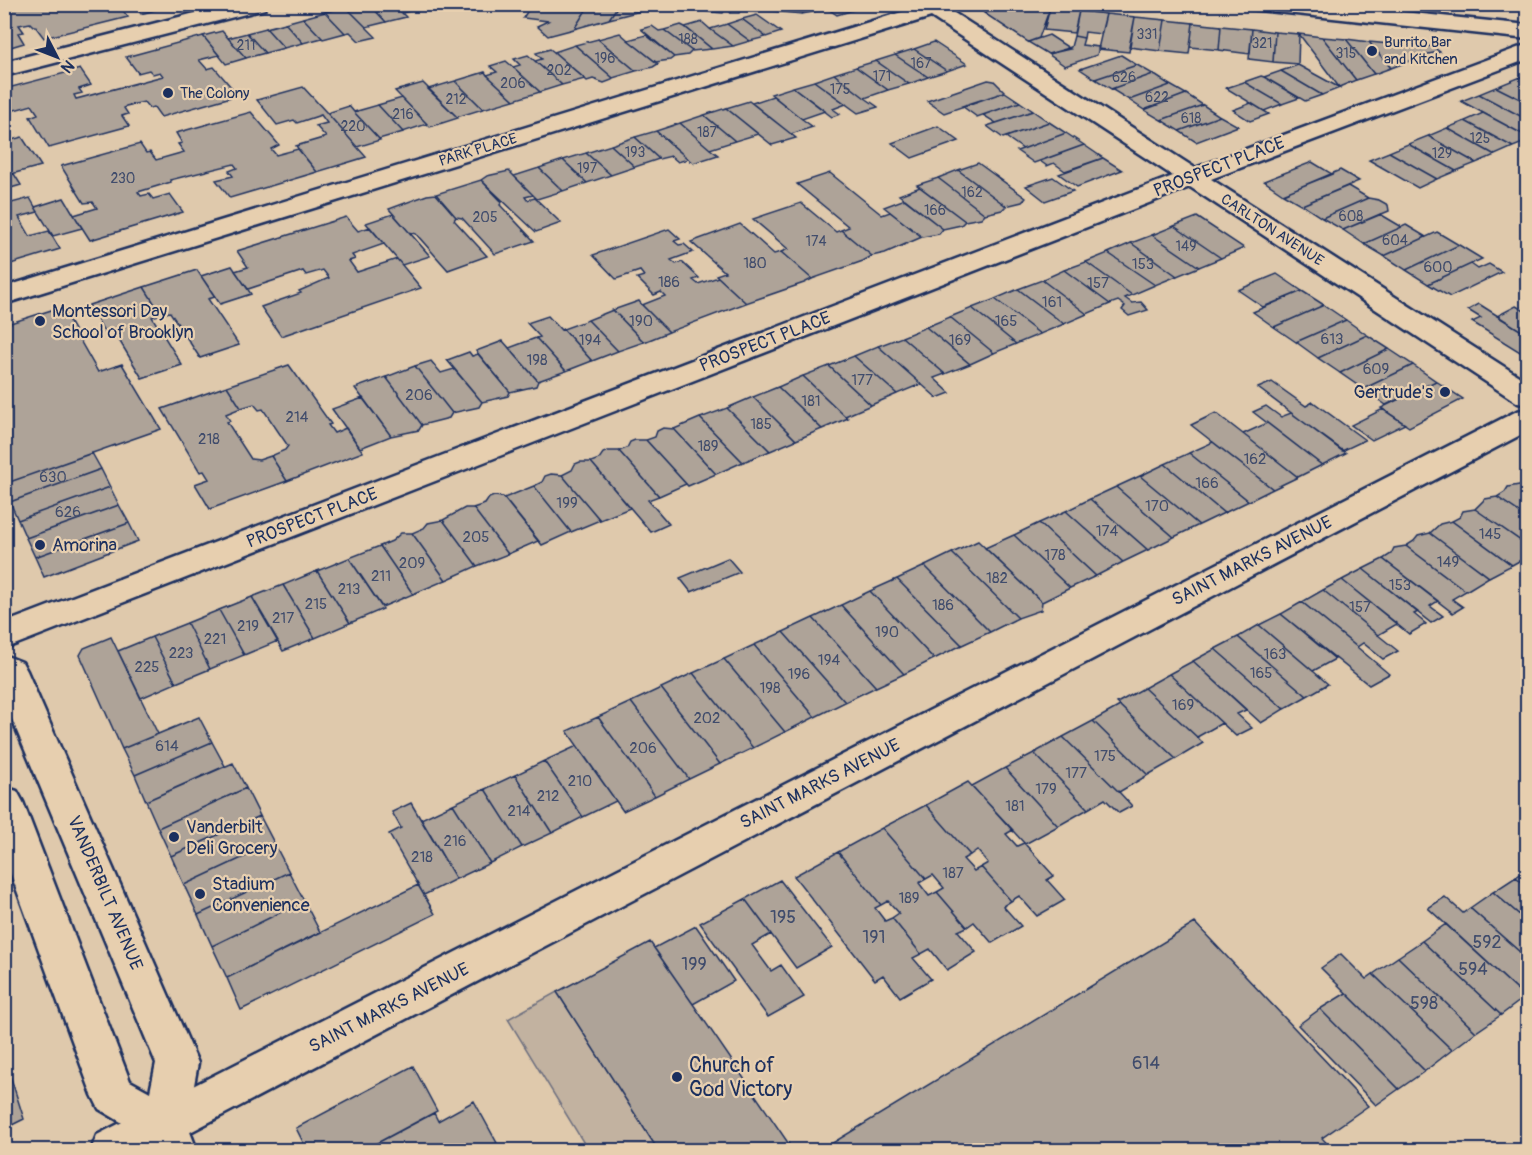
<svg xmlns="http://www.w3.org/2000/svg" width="1532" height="1155" font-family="Pangolin,sans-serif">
  <rect width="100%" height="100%" fill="#dfc9ac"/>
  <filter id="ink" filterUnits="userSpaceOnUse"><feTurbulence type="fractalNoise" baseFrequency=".0167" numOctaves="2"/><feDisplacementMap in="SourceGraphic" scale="12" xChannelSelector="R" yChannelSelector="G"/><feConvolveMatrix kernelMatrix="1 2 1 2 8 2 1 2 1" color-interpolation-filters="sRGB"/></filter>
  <g filter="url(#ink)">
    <!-- green -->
    <path fill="#c2b2a0" stroke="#6e707f" stroke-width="1.5" d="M557 992 658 1150H588L508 1019Z"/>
    <!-- building -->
    <path fill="#aea398" stroke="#1b2f5e" stroke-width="1.5" d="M4 4H118L128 17 44 38 35 26H33L30 23 19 25 24 32 18 33 24 43 4 49Z
      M134 4H177L141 14Z
      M348 4H369L386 22 366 27 346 7Z
      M369 4H393L406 17 386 22Z
      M393 4H419L422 8 402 13Z
      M444 4H494L454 14Z
      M532 4H590L574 29 548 36 537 26 548 21 523 18Z
      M590 4H619L609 19 574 29Z
      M619 4H706L703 11 647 5 644 10 609 19Z
      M706 4H728L723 13 703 11Z
      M734 4H762L759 11 741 9 739 13H730Z
      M762 4H786L782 12 760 10Z
      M786 4H807L802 14 782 12Z
      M807 4H830L828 9 802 14Z
      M830 4H850L857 9 837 15 828 9Z
      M1014 4 1050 8 1039 38 1028 42 984 13Z
      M346 7 376 37 359 41 350 32 345 33 325 12Z
      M1050 8 1079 11 1074 33 1044 30Z
      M1079 11 1106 14 1101 34 1085 32 1084 38 1074 36Z
      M325 12 345 33 323 39 303 18Z
      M1106 14 1135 17 1129 52 1098 49Z
      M757 15 781 32 766 37 742 19Z
      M1135 17 1165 20 1160 51 1129 47Z
      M303 18 322 38 303 43 285 23Z
      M742 19 766 37 750 41 727 24Z
      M1165 20 1193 23 1189 54 1160 51Z
      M702 22 710 29 733 46 712 49 685 27Z
      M285 23 303 43 284 48 266 28Z
      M1193 23 1221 26 1219 50 1190 47Z
      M727 24 750 41 733 46 710 29Z
      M681 25 685 27 712 49 692 51 664 30Z
      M652 26 659 31 664 30 692 51 688 55 674 57 641 29Z
      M1221 26 1252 29 1250 54 1219 50Z
      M266 28 284 48 265 53 247 33Z
      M1252 29 1275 32 1273 62 1249 59Z
      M222 31 228 38 246 58 226 64 203 36Z
      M1275 32 1299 34 1298 64 1273 62Z
      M247 33 265 53 246 58 228 38Z
      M620 33 628 40 658 64 653 67 636 71 598 39Z
      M1299 34 1322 37 1356 80 1339 87Z
      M646 35 674 57 670 60 656 62 628 40Z
      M1049 35 1069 48 1048 54 1028 42Z
      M203 36 219 55 199 60 207 69 214 67 238 95 161 117 154 107 149 108 144 102 126 106 124 108 128 114 122 116 129 126 49 148 30 117 38 114 32 105 11 111 4 100V89L80 69 91 85 79 89 82 93 74 95 76 99 163 76 160 72 153 74 149 70 138 73 126 57Z
      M1074 36 1084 38 1082 45 1099 47 1097 55 1065 66 1048 54 1070 49 1068 48 1071 47Z
      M1322 37 1346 39 1374 74 1356 80Z
      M598 39 636 71 613 78 575 45Z
      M1346 39 1369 42 1391 68 1374 74Z
      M934 42 967 64 947 71 914 49Z
      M1369 42 1421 47 1432 46 1440 52 1428 54 1391 68Z
      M575 45 613 78 612 80 604 83 593 79 587 81 554 52Z
      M550 49 554 52 585 79 562 85 535 61 542 59 536 53Z
      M914 49 947 71 928 77 895 55Z
      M528 55 535 61 562 85 540 92 513 67 520 65 514 59Z
      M895 55 928 77 909 84 876 61Z
      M1121 55 1137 65 1095 79 1080 69Z
      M506 61 513 67 540 92 514 100 487 75 497 72 490 66Z
      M876 61 909 84 888 90 856 67Z
      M1137 65 1153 74 1111 89 1095 79Z
      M1298 65 1340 88 1322 95 1281 71Z
      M856 67 888 90 865 98 834 74Z
      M1281 71 1322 95 1305 101 1264 77Z
      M485 72 487 75 514 100 483 109 455 81Z
      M834 74 865 98 878 107 858 113 814 81Z
      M1153 74 1170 85 1129 100 1111 89Z
      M1528 74V103L1496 87Z
      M1261 76 1264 77 1299 98 1282 104 1244 82Z
      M988 80 994 81 1005 92 944 113 927 101Z
      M455 81 483 109 457 117 428 89Z
      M814 81 846 104 833 109 840 114 832 117 793 87Z
      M1244 82 1282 104 1264 111 1226 88Z
      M423 83 458 118 430 127 395 91Z
      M1170 85 1186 94 1144 110 1129 100Z
      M303 87 327 113 366 157 317 172 296 146 326 137 316 126 327 123 321 115 297 123 294 120 277 125 257 100Z
      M793 87 825 111 802 119 771 94Z
      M1496 87 1528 103V120L1479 94Z
      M1005 92 1020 102 977 117 962 106Z
      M1186 94 1203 105 1161 120 1144 110Z
      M1479 94 1528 120V137L1461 101Z
      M773 96 802 119 813 127 791 134 752 103Z
      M402 98 427 124 403 132 378 105Z
      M749 101 791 134 796 138 772 145 726 108Z
      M1020 102 1033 111 996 123 983 115Z
      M1251 103 1264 111 1269 114 1250 121 1233 110Z
      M378 105 403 132 379 139 354 112Z
      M1203 105 1220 116 1179 131 1161 120Z
      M349 106 354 112 380 140 357 147 327 113Z
      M726 108 758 134 735 141 704 115Z
      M1033 111 1049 122 1003 138 987 126Z
      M251 112 279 145 271 149 276 155 298 149 317 172 230 198 216 180 233 176 229 171 237 168 234 164 170 180 171 182 138 192 141 196 149 194 153 199 170 194 183 212 90 240 74 215 97 208 93 202 84 203 61 166 140 144 146 153 150 152 156 160 184 152 178 144 182 143 176 133Z
      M1483 113 1528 137V141L1513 147 1465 121Z
      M704 115 735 141 710 149 680 123Z
      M1220 116 1238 126 1196 142 1179 131Z
      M1465 121 1513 147 1495 155 1447 128Z
      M1049 122 1066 133 1023 149 1006 137Z
      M680 123 710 149 718 155 693 163 656 131Z
      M938 126 959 141 912 158 892 143Z
      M1447 128 1495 155 1476 163 1428 136Z
      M656 131 688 159 678 162 671 156 659 159 635 137Z
      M1066 133 1084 145 1034 163 1017 151Z
      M1428 136 1476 163 1456 171 1408 144Z
      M22 137 41 166 4 176V142Z
      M635 137 659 159 635 167 611 145Z
      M1408 144 1456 171 1437 179 1389 152Z
      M611 145 635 167 611 175 586 153Z
      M1084 145 1103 158 1065 171 1054 163 1047 166 1040 161Z
      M1389 152 1437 179 1418 188 1369 160Z
      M586 153 611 175 587 183 563 160Z
      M1103 158 1122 170 1077 187 1059 174Z
      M563 160 587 183 563 191 539 168Z
      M1312 162 1332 174 1283 194 1264 181Z
      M978 163 1026 198 1022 202 1006 206 958 170Z
      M539 168 563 191 537 199 514 176Z
      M958 170 1006 206 1002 210 985 214 938 178Z
      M1340 170 1359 181 1302 205 1283 194Z
      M509 171 533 195 525 197 527 200 535 198 561 223 536 232 481 180 487 176Z
      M830 173 882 215 890 212 922 237 885 253 872 256 841 230 849 227 797 184Z
      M14 174 21 185 4 190V176Z
      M1053 177 1073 191 1045 201 1026 186Z
      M938 178 985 214 981 218 965 221 917 185Z
      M481 180 502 202 500 205 534 241 495 254 462 218 456 217 436 194Z
      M1348 186 1368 198 1322 218 1302 205Z
      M920 187 965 221 961 225 943 229 899 195Z
      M436 194 456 217 454 220 487 256 448 270 416 234 409 232 389 209 427 195Z
      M30 198 38 212 19 217 30 236 49 231 60 249 4 266V205Z
      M64 198 82 228 53 236 35 207Z
      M1368 198 1379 200 1388 205 1389 211 1343 230 1322 218Z
      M905 199 943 229 939 234 922 237 884 207Z
      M801 203 836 232 841 230 872 256 863 261 812 279 781 252 788 249 753 219Z
      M393 214 409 232 430 256 402 265 366 223Z
      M1380 214 1402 227 1364 244 1343 230Z
      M346 217 358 231 370 227 384 244 352 255 355 259 349 261 357 272 397 259 421 288 281 336 261 307 301 293 299 291 329 278 323 270 306 275 303 271 248 289 235 271 248 267 237 251Z
      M1197 217 1244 248 1221 258 1174 226Z
      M740 224 774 254 781 252 812 279 804 283 746 303 716 275 725 272 691 242Z
      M1406 225 1426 237 1384 256 1364 244Z
      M1174 226 1221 258 1199 267 1152 235Z
      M669 229 680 239 674 241 679 245 684 244 693 252 671 260 676 264 682 262 699 278 693 280 698 284 718 277 746 303 669 332 642 305 665 296 661 292 654 295 637 278 644 276 640 271 616 279 593 255Z
      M1437 232 1459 245 1406 270 1384 256Z
      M1152 235 1199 267 1177 276 1131 243Z
      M1131 243 1177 276 1155 285 1108 253Z
      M1459 245 1482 259 1428 284 1406 270Z
      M1108 253 1155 285 1132 295 1086 262Z
      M1086 262 1132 295 1125 298 1132 303 1141 302 1148 310 1129 316 1122 310 1125 306 1118 301 1110 304 1064 270Z
      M1471 264 1478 269 1489 264 1502 272 1450 297 1428 284Z
      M232 266 251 294 220 304 201 276Z
      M197 270 215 297 208 299 239 345 200 358 170 312 161 314 144 287Z
      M1064 270 1110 304 1087 314 1042 280Z
      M1277 274 1302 291 1263 307 1238 290Z
      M1042 280 1087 314 1064 324 1018 289Z
      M144 287 161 314 152 317 182 365 142 378 113 330 105 333 89 305Z
      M1018 289 1064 324 1040 334 995 299Z
      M1302 291 1324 305 1274 327 1253 312Z
      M995 299 1040 334 1016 344 972 308Z
      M639 301 642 305 669 332 644 342 613 310Z
      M1479 304 1528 335V357L1472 322 1481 318 1468 310Z
      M1324 305 1346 320 1296 342 1274 327Z
      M1516 306 1528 313V335L1497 316Z
      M61 307 98 372 122 364 161 429 4 484V325Z
      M972 308 1016 344 994 353 950 317Z
      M613 310 644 342 618 351 588 320Z
      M548 316 561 330 563 329 592 361 566 371 536 338 540 337 527 323Z
      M950 317 994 353 970 364 926 327Z
      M588 320 618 351 592 361 563 329Z
      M1346 320 1367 335 1318 358 1296 342Z
      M926 327 970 364 945 374 902 337Z
      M1367 335 1389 349 1340 373 1318 358Z
      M902 337 945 374 934 378 950 393 937 398 878 346Z
      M536 338 566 371 538 381 509 348Z
      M503 341 538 381 536 386 510 392 476 351Z
      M878 346 921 384 897 394 854 356Z
      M1389 349 1413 365 1363 389 1340 373Z
      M469 352 472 356 478 354 510 392 508 396 482 402 447 360Z
      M854 356 897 394 871 405 829 366Z
      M431 361 441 373 454 369 482 402 479 407 452 413 415 366Z
      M289 365 331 424 328 425 334 433 346 428 363 452 287 481 271 456 285 450 288 446 263 409 259 410 254 404 241 408 227 386Z
      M1413 365 1436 381 1386 405 1363 389Z
      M415 366 452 413 449 418 422 425 386 377Z
      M829 366 871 405 845 416 803 376Z
      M803 376 845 416 848 418 822 429 778 387Z
      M386 377 422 425 419 430 391 436 355 388Z
      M1436 381 1463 399 1409 427 1381 408Z
      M1272 382 1306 406 1313 402 1365 440 1342 451 1258 388Z
      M227 386 241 408 226 414 230 421 227 422 251 459 259 460 271 456 287 481 210 509 195 484 209 479 204 471 200 472 162 409Z
      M778 387 822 429 796 440 753 397Z
      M753 397 796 440 770 451 727 408Z
      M363 398 391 436 360 448 332 409Z
      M1266 406 1281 417 1291 413 1346 453 1322 465 1253 412Z
      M727 408 770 451 743 462 700 418Z
      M1383 409 1405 424 1372 440 1351 425Z
      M1216 413 1243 434 1298 477 1273 489 1191 425Z
      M700 418 743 462 716 474 674 429Z
      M1267 423 1322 465 1298 477 1243 434Z
      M663 428 674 429 716 474 688 486 646 440 655 437 657 431Z
      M635 440H646L686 484 659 496 619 451 627 448 630 442Z
      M1213 442 1273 489 1249 501 1189 453Z
      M608 451H619L659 496 648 500 669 524 651 532 591 462 599 459 603 453Z
      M92 453 101 469 10 502 4 491V484Z
      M1189 453 1249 501 1224 513 1165 464Z
      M580 462H591L630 508 600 520 562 475 572 470 575 464Z
      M1165 464 1224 513 1199 525 1140 476Z
      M101 469 110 487 18 520 10 502Z
      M551 474 562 475 600 520 571 532 534 486 542 482 545 476Z
      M1140 476 1199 525 1174 537 1116 487Z
      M1519 485 1528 490V518L1497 497 1505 492 1508 487Z
      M534 486 571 532 542 545 504 498Z
      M110 487 119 505 26 538 18 520Z
      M1116 487 1174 537 1148 550 1090 499Z
      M494 496 503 497 538 541 508 554 473 508 485 504 489 498Z
      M1497 497 1528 518V546L1475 509 1485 499Z
      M1090 499 1148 550 1123 562 1066 511Z
      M119 505 129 523 35 557 26 538Z
      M465 508H473L508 554 477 566 443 520Z
      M1475 509 1528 546V556L1512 565 1452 521 1460 517 1463 511Z
      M1066 511 1123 562 1096 576 1039 523Z
      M443 520 477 566 446 580 412 533 424 528 428 523Z
      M1452 521 1512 565 1489 577 1430 533 1440 524Z
      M129 523 138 541 44 577 35 557Z
      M1039 523 1096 576 1070 588 1014 535Z
      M401 533H412L446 580 413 594 380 546 392 541Z
      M1430 533 1489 577 1466 591 1406 546 1414 541 1418 536Z
      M1014 535 1070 588 1042 602 985 548Z
      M978 541 1042 602 1041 610 1018 618 952 553Z
      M380 546 413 594 382 607 349 558Z
      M1406 546 1466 591 1452 599 1463 607 1453 613 1383 559 1391 554 1394 548Z
      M952 553 1018 618 990 632 925 566Z
      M349 558 383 609 350 623 317 571Z
      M728 558 740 572 691 592 680 578Z
      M1383 559 1438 601 1430 606 1443 616 1431 623 1363 569Z
      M925 566 990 632 962 645 897 579Z
      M1363 569 1418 612 1414 614 1426 624 1409 634 1342 580Z
      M317 571 350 623 315 638 283 585Z
      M897 579 962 645 934 659 870 591Z
      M1342 580 1397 624 1378 635 1323 590Z
      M283 585 315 638 283 651 252 597Z
      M1323 590 1378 635 1398 651 1383 659 1363 643 1357 647 1302 602Z
      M870 591 934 659 904 674 841 605Z
      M252 597 278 641 244 655 219 610Z
      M1302 602 1357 647 1389 674 1369 685 1281 614Z
      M841 605 904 674 876 687 813 618Z
      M219 610 244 655 210 669 187 623Z
      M1281 614 1335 659 1313 671 1259 625Z
      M813 618 876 687 845 702 783 632Z
      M187 623 210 669 176 683 152 637Z
      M1259 625 1313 671 1328 684 1307 696 1238 637Z
      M783 632 845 702 815 717 754 645Z
      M111 637 158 734 122 749 80 655 84 648Z
      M152 637 176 683 141 698 118 651Z
      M1238 637 1307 696 1284 709 1215 649Z
      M754 645 815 717 785 732 724 659Z
      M1215 649 1284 709 1261 723 1193 661Z
      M724 659 785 732 753 748 693 673Z
      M1193 661 1246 710 1237 714 1252 728 1236 736 1169 674Z
      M693 673 753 748 720 764 661 688Z
      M1169 674 1222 723 1197 737 1144 688Z
      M661 688 720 764 689 779 631 702Z
      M1144 688 1197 737 1203 743 1176 759 1117 703Z
      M631 702 689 779 655 796 598 717Z
      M1120 706 1176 759 1148 775 1093 721Z
      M199 717 212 742 135 775 122 749Z
      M598 717 655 796 623 811 567 731Z
      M1093 721 1148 775 1119 792 1063 737Z
      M1063 737 1119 792 1132 806 1119 813 1105 799 1088 809 1034 753Z
      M212 742 225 766 146 801 135 775Z
      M577 746 616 801 583 817 544 761Z
      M1034 753 1088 809 1058 826 1005 768Z
      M544 761 583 817 552 833 515 775Z
      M233 763 246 788 158 828 146 801Z
      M1005 768 1058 826 1025 844 972 786Z
      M515 775 552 833 522 847 485 789Z
      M968 782 1013 830 1006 834 1017 846 1024 843 1054 876 1047 880 1065 900 1037 916 1019 896 1011 901 981 867 988 863 977 850 970 855 926 805Z
      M246 788 260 816 171 856 158 828Z
      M485 789 522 847 490 863 453 804Z
      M411 803 456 879 424 895 389 834 401 828 392 812Z
      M453 804 490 863 456 879 421 819Z
      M926 805 970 855 963 859 974 871 981 867 1011 901 1003 906 1021 926 992 943 974 922 967 927 937 892 944 888 933 875 926 879 882 828Z
      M260 816 274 843 184 885 171 856Z
      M882 828 926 879 919 883 929 896 937 892 967 927 958 931 976 952 947 970 930 949 921 954 892 918 899 913 888 901 881 905 838 852Z
      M274 843 289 872 198 915 184 885Z
      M838 852 881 905 875 908 885 921 892 918 921 954 913 958 931 979 900 997 883 975 875 980 794 876Z
      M1528 869V887L1516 877Z
      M289 872 304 901 212 946 198 915Z
      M1516 877 1528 887V922L1493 892Z
      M780 880 832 947 796 968 745 899Z
      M418 885 435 914 241 1010 227 978Z
      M1493 892 1528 922V959L1470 908Z
      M1445 897 1463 913 1470 908 1528 959V995L1525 997 1428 908Z
      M745 899 771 934 752 945 771 971 781 965 804 997 768 1017 700 923Z
      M304 901 320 932 227 978 212 946Z
      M1195 923 1368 1106 1322 1138 1333 1150H821Z
      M1446 924 1525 997 1501 1015 1422 941Z
      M696 926 734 981 693 1004 654 948Z
      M1422 941 1501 1015 1476 1032 1398 957Z
      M650 942 693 1004 793 1150H658L557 992Z
      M1341 954 1366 979 1373 974 1452 1050 1425 1071 1321 968Z
      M1398 957 1476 1032 1452 1050 1373 974Z
      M1346 993 1425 1071 1399 1089 1320 1009Z
      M1320 1009 1399 1089 1376 1105 1298 1025Z
      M413 1066 437 1111 364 1150H307L296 1128Z
      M9 1072 24 1119 4 1129V1075Z
      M474 1101 497 1143 485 1150H364L434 1113 438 1121Z"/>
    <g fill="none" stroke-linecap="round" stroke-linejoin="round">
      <!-- minor casing -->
      <g stroke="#1b2f5e" stroke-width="5">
        <path id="minor" d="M230 4H267L265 9 4 76V62Z
          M916 4H961L959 9 951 11 1195 168 1528 44V59L1211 179 1528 382V405L1518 403 1190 187 4 649V623L1173 176 931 17 4 304V287L918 7Z
          M1528 409V431L156 1150H91L97 1135 1517 411Z"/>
      </g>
      <!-- secondary casing -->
      <g stroke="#1b2f5e" stroke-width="5">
        <path id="secondary" d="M4 655 22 662 27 671 198 1063 187 1124 197 1150H153L148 1138 99 1109 92 1095 4 855V787L17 791 23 802 130 1081 150 1092 156 1063 4 700Z"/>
      </g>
      <!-- primary casing -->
      <g stroke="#1b2f5e" stroke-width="5">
        <path id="primary" d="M1249 4H1326L1528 25V39L1259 10 1251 9Z"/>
      </g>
      <!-- minor -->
      <use href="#minor" fill="#e7cfaf" fill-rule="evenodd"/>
      <!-- secondary -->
      <use href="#secondary" fill="#e7cfaf" fill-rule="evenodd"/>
      <!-- primary -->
      <use href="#primary" fill="#e7cfaf" fill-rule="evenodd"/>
    </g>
  </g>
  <!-- markers -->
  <g fill="#1b2f5e" stroke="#e7cfaf" stroke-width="2">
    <circle cx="1372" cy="51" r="6"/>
    <circle cx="168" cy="93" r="6"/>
    <circle cx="40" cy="321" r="6"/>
    <circle cx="1445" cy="392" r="6"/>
    <circle cx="40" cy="545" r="6"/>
    <circle cx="174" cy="837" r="6"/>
    <circle cx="200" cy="894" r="6"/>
    <circle cx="677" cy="1077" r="6"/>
  </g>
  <g text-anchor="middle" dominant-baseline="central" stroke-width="4.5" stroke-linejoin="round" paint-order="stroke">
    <!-- far-number labels -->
    <g font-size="14" fill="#404c6c">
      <text x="1147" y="34">331</text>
      <text x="688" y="39">188</text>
      <text x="1262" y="43">321</text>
      <text x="246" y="45">211</text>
      <text x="1346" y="53">315</text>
      <text x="605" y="58">196</text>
      <text x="921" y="63">167</text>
      <text x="559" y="70">202</text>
      <text x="882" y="76">171</text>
      <text x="1124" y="77">626</text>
      <text x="513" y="83">206</text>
      <text x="840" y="89">175</text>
      <text x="1157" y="97">622</text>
      <text x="456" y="99">212</text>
      <text x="403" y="114">216</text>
      <text x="1191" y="118">618</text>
      <text x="353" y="126">220</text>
      <text x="707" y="132">187</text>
      <text x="1480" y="138">125</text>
      <text x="635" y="152">193</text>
      <text x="1442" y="153">129</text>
      <text x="587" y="168">197</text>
      <text x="123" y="178">230</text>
      <text x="972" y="192">162</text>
      <text x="935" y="210">166</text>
      <text x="1351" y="216">608</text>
      <text x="485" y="217">205</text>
      <text x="1395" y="240">604</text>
      <text x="816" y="241">174</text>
      <text x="1186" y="246">149</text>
    </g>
    <!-- far-poi labels -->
    <g font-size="15" fill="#1b2f5e" stroke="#e7cfaf" text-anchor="start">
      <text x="1384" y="42">Burrito Bar<tspan x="1384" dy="17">and Kitchen</tspan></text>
      <text x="180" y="93">The Colony</text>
    </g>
    <!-- far-street labels -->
    <g font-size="15" fill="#1b2f5e" stroke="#e7cfaf">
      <text transform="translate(478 150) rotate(-17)">PARK PLACE</text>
      <text transform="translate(1272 230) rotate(33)">CARLTON AVENUE</text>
    </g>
    <!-- number labels -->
    <g font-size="15" fill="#404c6c">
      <text x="755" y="263">180</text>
      <text x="1143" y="264">153</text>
      <text x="1438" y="267">600</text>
      <text x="669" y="282">186</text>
      <text x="1098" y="283">157</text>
      <text x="1052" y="302">161</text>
      <text x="641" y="321">190</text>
      <text x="1006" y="321">165</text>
      <text x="1332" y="339">613</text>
      <text x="590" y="340">194</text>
      <text x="960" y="340">169</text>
      <text x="537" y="360">198</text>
      <text x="1376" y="369">609</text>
      <text x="862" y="380">177</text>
      <text x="419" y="395">206</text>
      <text x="811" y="401">181</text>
      <text x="297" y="417">214</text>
      <text x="761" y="424">185</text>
      <text x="209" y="439">218</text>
      <text x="708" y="446">189</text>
      <text x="1255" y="459">162</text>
      <text x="53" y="477">630</text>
      <text x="1207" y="483">166</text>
      <text x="567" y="503">199</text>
      <text x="1157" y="506">170</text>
      <text x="68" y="512">626</text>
      <text x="1107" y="531">174</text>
      <text x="1490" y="534">145</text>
      <text x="476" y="537">205</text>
      <text x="1055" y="555">178</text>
      <text x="1448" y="562">149</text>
      <text x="412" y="563">209</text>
      <text x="381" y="576">211</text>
      <text x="997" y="578">182</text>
      <text x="1400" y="585">153</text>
      <text x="349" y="589">213</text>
      <text x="316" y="604">215</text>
      <text x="943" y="605">186</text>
      <text x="1360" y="607">157</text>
      <text x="283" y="618">217</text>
      <text x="248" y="626">219</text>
      <text x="887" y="632">190</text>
      <text x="215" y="639">221</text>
      <text x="181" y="653">223</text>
      <text x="1275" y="654">163</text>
      <text x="829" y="660">194</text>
      <text x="147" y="667">225</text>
      <text x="1261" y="673">165</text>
      <text x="799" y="674">196</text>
      <text x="770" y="688">198</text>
      <text x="1183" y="705">169</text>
      <text x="707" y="718">202</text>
      <text x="167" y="746">614</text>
      <text x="643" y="748">206</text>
      <text x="1105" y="756">175</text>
      <text x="1076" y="773">177</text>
      <text x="580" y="781">210</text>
      <text x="1046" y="789">179</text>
      <text x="548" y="796">212</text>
      <text x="1015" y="806">181</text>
      <text x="519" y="811">214</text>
      <text x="455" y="841">216</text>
      <text x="422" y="857">218</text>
      <text x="953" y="873">187</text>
      <text x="909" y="898">189</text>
    </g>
    <!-- street labels -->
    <g font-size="18" fill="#1b2f5e" stroke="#e7cfaf">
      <text transform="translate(1219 167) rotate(-21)">PROSPECT PLACE</text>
      <text transform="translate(765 342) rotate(-21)">PROSPECT PLACE</text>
      <text transform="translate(312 518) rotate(-21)">PROSPECT PLACE</text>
      <text transform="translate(1252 561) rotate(-27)">SAINT MARKS AVENUE</text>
      <text transform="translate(820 784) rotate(-27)">SAINT MARKS AVENUE</text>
      <text transform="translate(105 893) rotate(67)">VANDERBILT AVENUE</text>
      <text transform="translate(389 1008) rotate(-27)">SAINT MARKS AVENUE</text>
    </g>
    <!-- poi labels -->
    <g font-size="18" fill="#1b2f5e" stroke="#e7cfaf" text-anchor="start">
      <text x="52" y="311">Montessori Day<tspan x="52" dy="21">School of Brooklyn</tspan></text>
      <text x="1433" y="392" text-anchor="end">Gertrude's</text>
      <text x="52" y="545">Amorina</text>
      <text x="186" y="827">Vanderbilt<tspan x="186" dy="21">Deli Grocery</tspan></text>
      <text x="212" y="884">Stadium<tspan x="212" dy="21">Convenience</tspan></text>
    </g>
    <!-- near-number labels -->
    <g font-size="18" fill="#404c6c">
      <text x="783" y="917">195</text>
      <text x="874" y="937">191</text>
      <text x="1487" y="942">592</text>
      <text x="694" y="964">199</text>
      <text x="1473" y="969">594</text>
      <text x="1424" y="1003">598</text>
      <text x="1146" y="1063">614</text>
    </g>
    <!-- near-poi labels -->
    <g font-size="21" fill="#1b2f5e" stroke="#e7cfaf" text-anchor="start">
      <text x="689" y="1065">Church of<tspan x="689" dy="24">God Victory</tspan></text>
    </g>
  </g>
  <!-- margin -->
  <rect width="1532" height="1155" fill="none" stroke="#e7cfaf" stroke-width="24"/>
  <rect x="12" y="12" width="1508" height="1131" fill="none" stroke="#1b2f5e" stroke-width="2" filter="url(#ink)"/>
  <!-- north arrow -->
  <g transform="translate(57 57) rotate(132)" stroke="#e7cfaf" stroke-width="4.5" paint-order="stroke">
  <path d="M0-4.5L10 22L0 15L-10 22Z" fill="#1b2f5e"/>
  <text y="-9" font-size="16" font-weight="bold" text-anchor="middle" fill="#1b2f5e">N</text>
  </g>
</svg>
